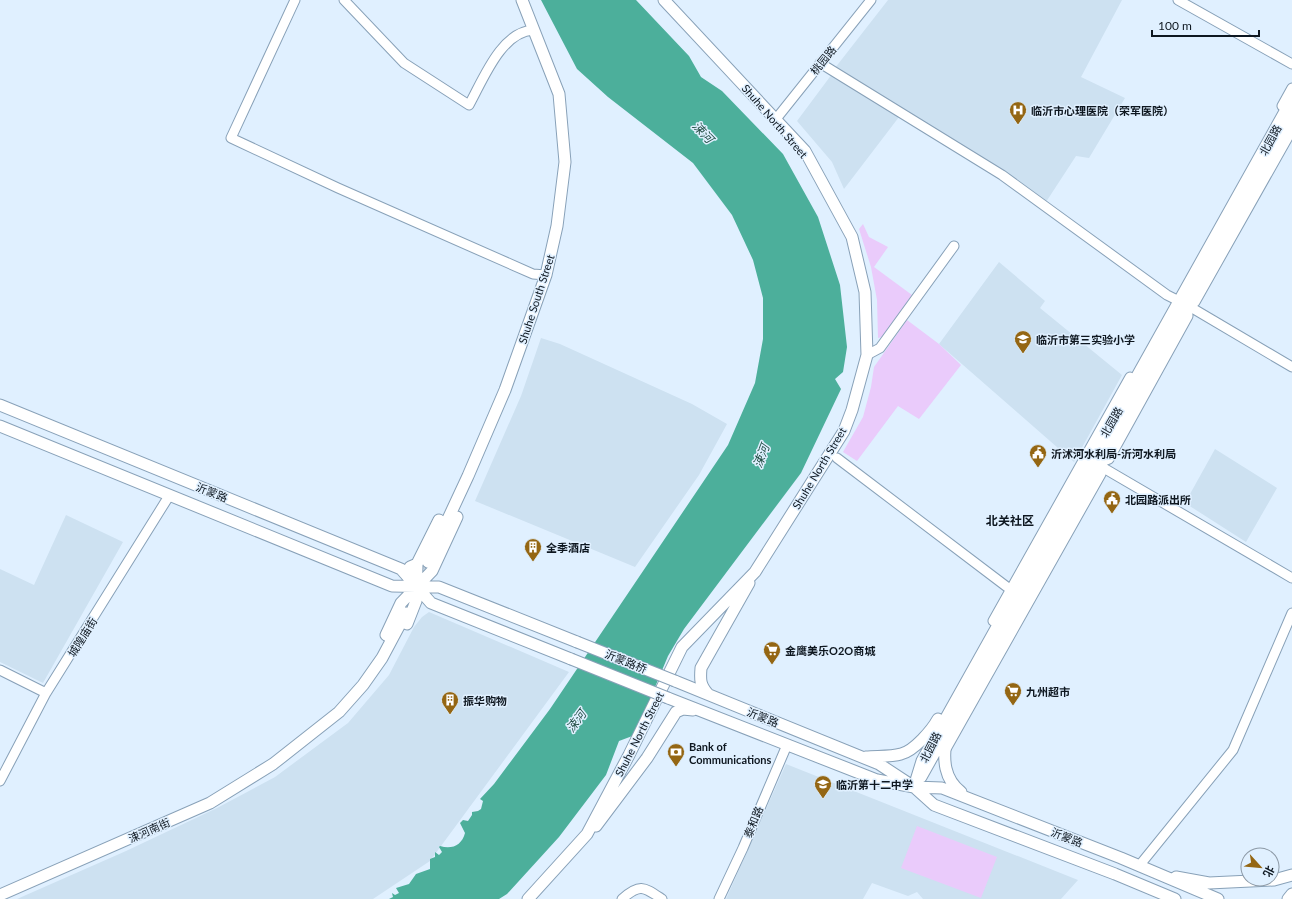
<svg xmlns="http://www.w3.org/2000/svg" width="1292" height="899" font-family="Lato,'Noto Sans SC',sans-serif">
  <rect width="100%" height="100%" fill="#e0f0ff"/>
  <!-- built -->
  <path fill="#cde1f1" d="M888 0H1122L1081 77 1125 98 1089 158 1076 156 1046 202 835 68Z
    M832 74 899 117 844 189 832 162 797 121Z
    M999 262 1045 301 1040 308 1122 375 1074 462 939 344Z
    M541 338 560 344 692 404 727 424 699 475 635 567 475 501 521 396Z
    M1215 449 1277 488 1246 542 1185 503Z
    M66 515 123 542 43 683 0 662V569L34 585Z
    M429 612 569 672 430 861 373 899H17L126 851 217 808 275 777 348 723 389 675 414 627 422 617Z
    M786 764 1078 880 1061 899H923L917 892 908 896 872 883 863 899H726Z"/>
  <!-- green -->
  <path fill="#eacbfb" d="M863 224 869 237 888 247 874 267 912 295 882 337 878 338 877 300 871 267 859 229Z
    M907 320 939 344 961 365 919 419 898 406 857 461 843 452 863 417 871 387 874 367Z
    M917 826 997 857 981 898 901 868Z"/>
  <!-- water -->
  <path fill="#4caf9b" d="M541 0H636L689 56 701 77 722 91 783 154 818 217 840 285 847 347 843 372 835 379 841 389 801 473 684 629 668 656 635 735 619 741 606 775 559 837 507 894 499 899H389L393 897 392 893 395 895 399 893 396 888 409 884 416 874 430 869V859L435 857V852L439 855 442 852 439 847 440 846C452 850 462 845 465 833L460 823 463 820 468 821 472 815V812L478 811 481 809 483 801 480 799 494 784 550 709 728 445 755 383 763 339V298L753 260 732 215 693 163 608 97 577 69Z"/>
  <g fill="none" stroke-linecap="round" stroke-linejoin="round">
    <!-- major-tunnel -->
    <path stroke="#c0cfde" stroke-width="11" stroke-dasharray="11 5.5" stroke-linecap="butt" d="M418 585 428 562"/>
    <!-- minor casing -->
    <g stroke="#88a1b8" stroke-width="11">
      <path id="minor" d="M295 0 231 138 338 188 533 274 546 275
        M344 0 404 63 469 105C483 80 501 32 533 30
        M1178 0 1292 64
        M820 63 1002 175 1167 295 1179 301
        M1282 106 1292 88
        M776 119 871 0
        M1187 305 1195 302 1292 130
        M1187 305 1292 367
        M867 355 880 348 954 246
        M837 458 1011 590
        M1095 463 1292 578
        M993 621 1130 377
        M0 670 46 693
        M946 749 1101 474 1096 464 1109 459 1188 316 1187 305
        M0 781 46 693 169 496
        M1139 866 1233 750 1292 613
        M622 899C640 883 644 887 662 899
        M719 899 743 848 787 745"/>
    </g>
    <!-- major casing -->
    <g stroke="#88a1b8" stroke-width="13">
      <path id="major" d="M0 405 401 569 431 603 571 659
        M0 426 392 586 439 587 577 642
        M428 562 468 476 505 390 546 275 557 226 565 162 559 94 522 0
        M410 567 417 564 439 520
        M407 624 416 601 417 564
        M386 635 401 603 432 571 457 517
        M675 681 879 764 914 787 934 805 1115 874 1175 899
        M708 694C700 685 700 680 701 668L749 583
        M668 698 877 780 914 787 942 788 1121 858 1218 899
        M946 739C943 760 944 779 961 792
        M866 757C877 756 891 757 901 754 914 751 932 730 938 719
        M921 777 1292 116
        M914 787 922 761 1292 99
        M596 826 647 758 676 712 683 709 693 710
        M1176 877 1209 883 1274 880 1292 875
        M0 895 210 803 273 764 339 712 363 685 382 658 406 613
        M528 899 587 834 629 755 682 647 755 572 844 431 852 410 867 355 865 292 852 237 805 151 664 0
        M1288 899 1292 894"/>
    </g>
    <!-- minor -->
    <use href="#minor" stroke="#fff" stroke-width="9"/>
    <!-- major -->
    <use href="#major" stroke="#fff" stroke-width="11"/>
    <!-- major-bridge casing -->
    <g stroke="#88a1b8" stroke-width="13" stroke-linecap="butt">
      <path id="major-bridge" d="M577 642 675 681
        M571 659 668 698"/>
    </g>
    <!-- major-bridge -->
    <use href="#major-bridge" stroke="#fff" stroke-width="11"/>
  </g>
  <!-- icons -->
  <defs>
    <g id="hospital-pin" transform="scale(0.9)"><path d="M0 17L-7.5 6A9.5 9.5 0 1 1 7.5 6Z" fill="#946613" stroke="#e0f0ff"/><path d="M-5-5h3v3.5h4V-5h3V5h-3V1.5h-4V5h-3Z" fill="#fff"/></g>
    <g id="school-pin" transform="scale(0.9)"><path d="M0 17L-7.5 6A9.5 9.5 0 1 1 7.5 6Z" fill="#946613" stroke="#e0f0ff"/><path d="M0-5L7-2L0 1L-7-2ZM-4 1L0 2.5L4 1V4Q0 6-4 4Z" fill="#fff"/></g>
    <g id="civic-pin" transform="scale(0.9)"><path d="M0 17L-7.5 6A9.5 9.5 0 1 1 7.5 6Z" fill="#946613" stroke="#e0f0ff"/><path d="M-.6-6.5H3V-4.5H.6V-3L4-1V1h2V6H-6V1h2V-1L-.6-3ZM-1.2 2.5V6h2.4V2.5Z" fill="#fff"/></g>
    <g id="building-pin" transform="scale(0.9)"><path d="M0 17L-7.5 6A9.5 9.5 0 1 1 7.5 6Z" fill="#946613" stroke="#e0f0ff"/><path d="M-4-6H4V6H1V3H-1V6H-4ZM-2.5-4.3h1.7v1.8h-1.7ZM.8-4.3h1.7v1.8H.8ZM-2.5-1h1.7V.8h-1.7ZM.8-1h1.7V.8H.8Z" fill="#fff"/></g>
    <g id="supermarket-pin" transform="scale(0.9)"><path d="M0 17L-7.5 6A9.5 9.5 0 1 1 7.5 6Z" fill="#946613" stroke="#e0f0ff"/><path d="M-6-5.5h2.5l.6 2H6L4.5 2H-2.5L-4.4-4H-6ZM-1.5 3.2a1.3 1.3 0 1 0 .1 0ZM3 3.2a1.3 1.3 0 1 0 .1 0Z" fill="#fff"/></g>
    <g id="bank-pin" transform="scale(0.9)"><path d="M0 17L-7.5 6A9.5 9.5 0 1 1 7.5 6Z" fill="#946613" stroke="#e0f0ff"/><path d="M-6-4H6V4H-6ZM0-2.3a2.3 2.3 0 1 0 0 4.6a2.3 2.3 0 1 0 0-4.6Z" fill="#fff"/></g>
  </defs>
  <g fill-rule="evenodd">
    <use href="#hospital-pin" x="1018" y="110"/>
    <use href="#school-pin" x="1023" y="339"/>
    <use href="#civic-pin" x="1038" y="453"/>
    <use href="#civic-pin" x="1112" y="499"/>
    <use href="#building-pin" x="533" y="547"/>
    <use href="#supermarket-pin" x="772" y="650"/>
    <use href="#supermarket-pin" x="1013" y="691"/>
    <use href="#building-pin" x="450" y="700"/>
    <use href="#bank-pin" x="676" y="752"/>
    <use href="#school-pin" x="823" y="784"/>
  </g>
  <g text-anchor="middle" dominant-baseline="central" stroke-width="3" stroke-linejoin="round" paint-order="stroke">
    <!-- street labels -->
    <g font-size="11" fill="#0e1720" stroke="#e0f0ff">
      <text transform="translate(823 60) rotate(-51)">桃园路</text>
      <text transform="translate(775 121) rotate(49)">Shuhe North Street</text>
      <text transform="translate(1270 140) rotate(-61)">北园路</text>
      <text transform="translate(536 299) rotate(-72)">Shuhe South Street</text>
      <text transform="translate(1111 422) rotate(-60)">北园路</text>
      <text transform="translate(819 468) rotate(-59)">Shuhe North Street</text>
      <text transform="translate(212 492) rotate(22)">沂蒙路</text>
      <text transform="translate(82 637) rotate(-58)">城隍庙街</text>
      <text transform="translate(626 661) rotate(22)">沂蒙路桥</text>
      <text transform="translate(763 717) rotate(22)">沂蒙路</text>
      <text transform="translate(639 734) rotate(-63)">Shuhe North Street</text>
      <text transform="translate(930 747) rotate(-63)">北园路</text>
      <text transform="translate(753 822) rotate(-68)">泰和路</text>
      <text transform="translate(149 830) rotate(-24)">涑河南街</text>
      <text transform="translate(1067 837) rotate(21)">沂蒙路</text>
    </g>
    <!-- poi labels -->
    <g font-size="11" font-weight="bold" fill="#0e1720" stroke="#e0f0ff" text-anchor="start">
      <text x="1031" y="110">临沂市心理医院（荣军医院）</text>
      <text x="1036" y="339">临沂市第三实验小学</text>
      <text x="1051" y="453">沂沭河水利局-沂河水利局</text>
      <text x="1125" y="499">北园路派出所</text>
      <text x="546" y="547">全季酒店</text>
      <text x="785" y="650">金鹰美乐O2O商城</text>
      <text x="1026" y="691">九州超市</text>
      <text x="463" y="700">振华购物</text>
      <text x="689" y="746">Bank of<tspan x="689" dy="13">Communications</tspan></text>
      <text x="836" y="784">临沂第十二中学</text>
    </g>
    <!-- water labels -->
    <g font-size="12" font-style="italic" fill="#255047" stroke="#e0f0ff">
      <text transform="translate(703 132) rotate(46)">涑河</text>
      <text transform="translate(761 456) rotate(-69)">涑河</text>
      <text transform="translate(576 721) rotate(-54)">涑河</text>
    </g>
    <!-- neighbourhood labels -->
    <g font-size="12" font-weight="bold" fill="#0e1720" stroke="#e0f0ff">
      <text x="1010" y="520">北关社区</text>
    </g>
  </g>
  <!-- north arrow -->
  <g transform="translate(1260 867) rotate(117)"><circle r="19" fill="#e0f0ff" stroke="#8c99a6"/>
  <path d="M0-3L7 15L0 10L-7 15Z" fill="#946613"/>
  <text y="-6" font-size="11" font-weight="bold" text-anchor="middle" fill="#0e1720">北</text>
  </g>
  <!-- scale -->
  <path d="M1152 30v6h107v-6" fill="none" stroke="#0e1720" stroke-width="2"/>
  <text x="1158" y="30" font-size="12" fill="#0e1720" stroke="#e0f0ff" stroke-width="3" paint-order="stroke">100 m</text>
</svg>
